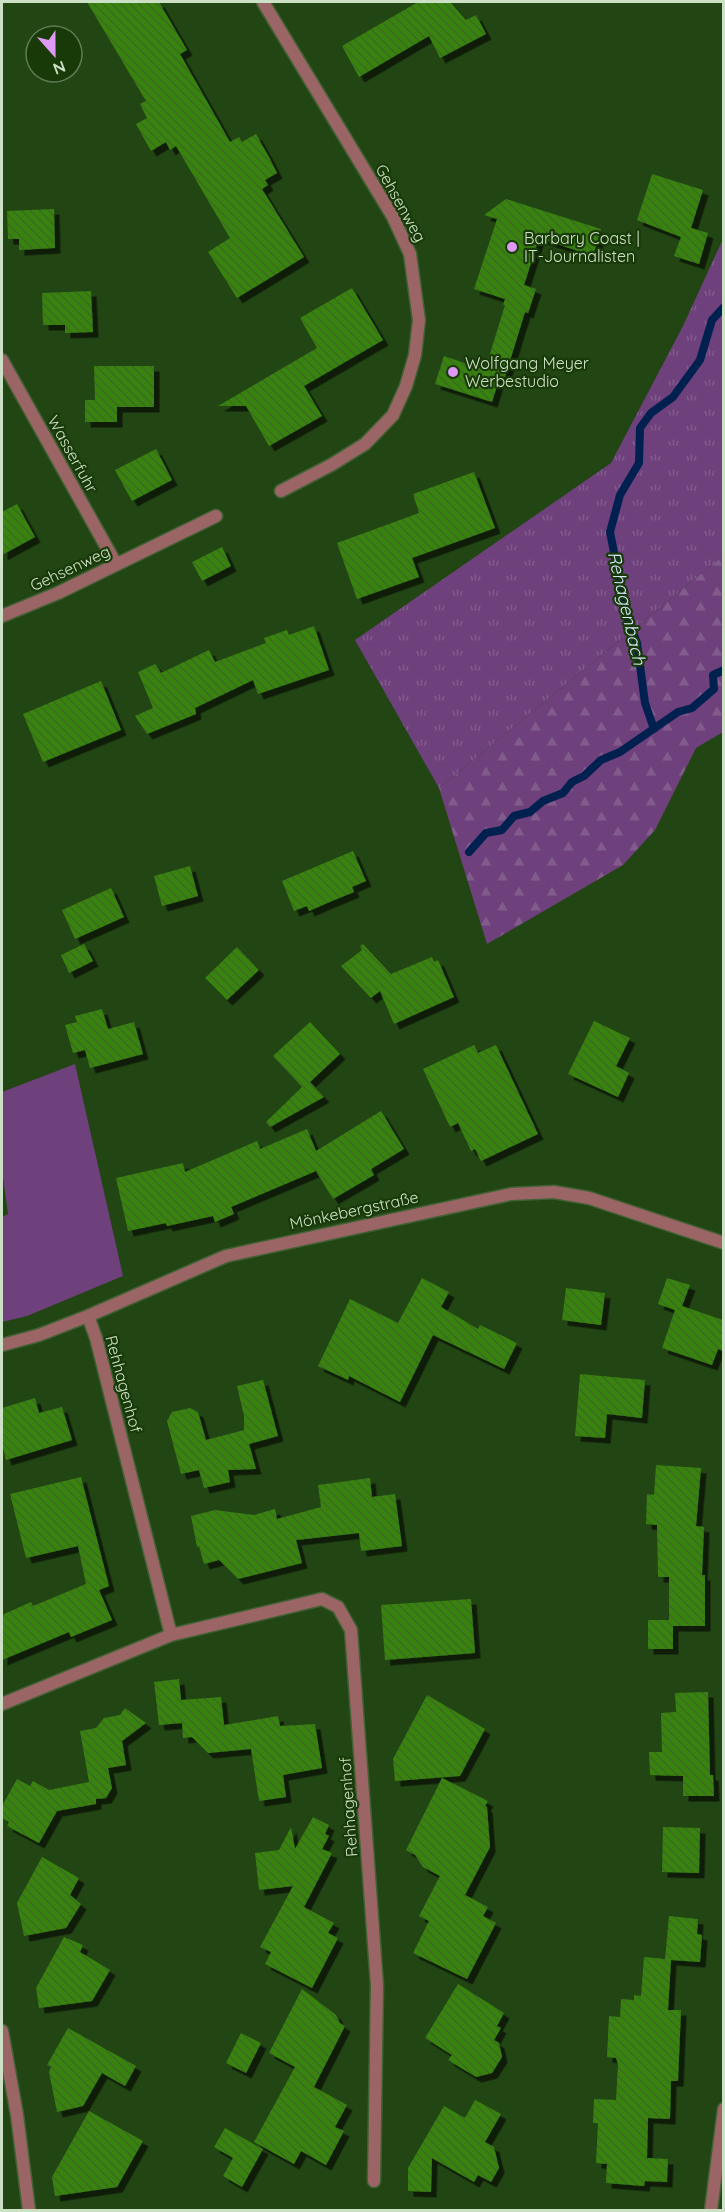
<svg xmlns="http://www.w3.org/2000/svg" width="725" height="2212" font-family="Quicksand,sans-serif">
  <defs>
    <pattern id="grass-tufts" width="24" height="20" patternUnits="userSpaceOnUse" patternTransform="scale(1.5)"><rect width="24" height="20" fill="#6e407c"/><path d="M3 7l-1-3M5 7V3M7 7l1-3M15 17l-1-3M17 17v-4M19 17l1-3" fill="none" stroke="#825b8d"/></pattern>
    <pattern id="forest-firs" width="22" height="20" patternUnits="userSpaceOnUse" patternTransform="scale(1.5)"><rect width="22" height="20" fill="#6e407c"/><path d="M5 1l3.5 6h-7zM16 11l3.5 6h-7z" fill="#825b8d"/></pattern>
    <pattern id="building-back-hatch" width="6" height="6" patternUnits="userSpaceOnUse" patternTransform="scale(1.5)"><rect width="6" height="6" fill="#398311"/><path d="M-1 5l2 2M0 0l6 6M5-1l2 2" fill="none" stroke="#3b6922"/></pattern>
    <filter id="shadow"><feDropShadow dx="5.5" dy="5.5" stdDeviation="0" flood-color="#0009"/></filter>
  </defs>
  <rect width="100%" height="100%" fill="#224514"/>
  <!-- grass -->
  <path fill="url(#grass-tufts)" d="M723 239V556L439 788 355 640 611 463 683 326Z"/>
  <!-- forest -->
  <path fill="url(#forest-firs)" d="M723 556V732L696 748 655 830 623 865 487 944 439 788Z"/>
  <!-- green -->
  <path fill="#6e407c" d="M75 1064 123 1276 27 1316 2 1322V1217L8 1214 2 1170V1092Z"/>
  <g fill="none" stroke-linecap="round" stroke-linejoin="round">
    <!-- stream -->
    <path stroke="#002150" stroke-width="8" d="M654 729 645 703 637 643 626 614 610 532 620 495 639 463 640 428 651 413 673 397 700 360 712 320 724 307
      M469 852 486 833 502 830 514 816 530 812 543 801 563 793 572 782 584 776 601 760 620 752 678 712 692 708 714 689 713 675 724 670"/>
  </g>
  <!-- building -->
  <path fill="url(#building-back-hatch)" filter="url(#shadow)" d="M87 2H159L187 50 180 54 230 142 239 137 242 142 256 134 270 159 277 173 265 180 268 185 262 189 304 257 237 298 208 252 230 238 176 146 170 150 166 142 151 151 136 124 147 118 140 104 146 101Z
    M418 2H450L466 20 476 15 486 34 440 58 429 36 359 77 342 46Z
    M652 174 703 190 691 228 708 233 699 264 674 256 681 237 637 220Z
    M506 199 601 229 593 256 539 238 524 285 536 289 528 313 525 312 505 377 500 376 492 402 435 384 444 356 485 370 505 305H503L505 299 474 289 497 219 484 215Z
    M54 209 55 248 19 250V239H8L7 211Z
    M352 288 383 340 304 386 322 416 269 446 246 406H218L317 348 300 318Z
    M91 291 93 332 65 333V325H43L42 293Z
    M94 366H154V407H117V422H85V400H95Z
    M156 449 172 480 132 501 115 470Z
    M474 472 495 528 412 558 419 577 357 599 337 543 419 513 413 494Z
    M17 504 35 537 2 555V512Z
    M222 547 231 566 202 581 192 562Z
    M314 626 329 670 258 694 253 680 195 708 196 714 147 734 135 716 153 708 138 672 155 664 161 673 209 650 215 662 266 643 264 638 287 630 289 635Z
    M101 681 121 730 43 762 23 714Z
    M353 851 366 881 352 887 354 892 332 901 309 911 307 906 294 911 282 881Z
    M190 866 198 896 162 906 154 876Z
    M111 888 124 917 75 939 62 910Z
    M84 944 93 961 69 973 61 955Z
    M363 944 391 974 432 957 434 962 438 960 454 997 394 1024 380 991 371 998 341 966 362 950 360 946Z
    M237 947 259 970 227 1000 205 978Z
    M102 1009 108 1029 134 1022 143 1054 90 1068 85 1050 73 1053 65 1025 77 1022 75 1016Z
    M594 1021 630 1038 616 1066 629 1073 618 1097 568 1074Z
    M310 1022 340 1054 310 1082 324 1097 270 1127 266 1122 302 1087 273 1056Z
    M474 1045 478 1053 496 1045 538 1134 481 1161 475 1149 471 1151 458 1123 450 1127 423 1069Z
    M381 1111 404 1149 371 1169 374 1175 333 1199 316 1171 231 1207 234 1214 215 1222 213 1216 167 1226 166 1223 128 1231 116 1178 183 1163 185 1172 257 1141 260 1149 307 1129 316 1151Z
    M422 1278 449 1292 441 1307 478 1329 480 1325 517 1343 504 1369 433 1335 400 1402 349 1376 348 1380 318 1366 350 1299 398 1323Z
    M667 1278 690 1285 682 1306 723 1320V1351L718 1349 712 1365 662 1348 675 1310 658 1304Z
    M566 1288 605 1293 601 1325 562 1320Z
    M580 1374 645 1380 642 1418 607 1414 605 1438 575 1436Z
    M263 1380 278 1436 249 1444 256 1469 228 1470 230 1482 204 1488 199 1470 181 1474 167 1421 172 1412 190 1408 198 1412 206 1440 244 1430V1416L237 1386Z
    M35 1398 39 1413 62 1407 72 1440 6 1460 2 1444V1408Z
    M656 1465 701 1468 696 1526 704 1527 702 1575H705V1626H673V1649H648V1620H669V1577H658L657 1525 646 1524 647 1494 654 1495Z
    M81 1477 109 1586 99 1590 112 1620 71 1637 69 1632 2 1660V1615L31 1602 33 1606 86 1584 78 1546 26 1558 10 1494Z
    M370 1478 372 1497 395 1494 402 1546 361 1551 359 1533 296 1540 302 1563 238 1579 219 1560 204 1564 199 1546 197 1547 191 1516 215 1510 254 1515 275 1509 277 1519 321 1507 318 1485Z
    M471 1599 475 1653 385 1660 381 1605Z
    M179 1679 181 1700 221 1697 224 1725 278 1716 280 1726 315 1724 322 1768 283 1775 286 1797 259 1801 251 1749 208 1753 192 1737 183 1738 182 1723 159 1725 154 1682Z
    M708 1692 710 1775H713L714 1796H683V1776L650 1775 649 1752H662L661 1713 676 1712 675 1693Z
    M427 1695 485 1729 460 1776 395 1781 393 1759Z
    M125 1708 146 1723 122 1741 126 1765 108 1768 112 1788 106 1798 96 1799V1804L57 1811 39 1843 7 1826 9 1822 2 1818V1806L17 1779 30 1786 33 1781 49 1790 89 1782 80 1731 96 1728 104 1718 120 1715Z
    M442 1778 488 1801 485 1806 487 1807 490 1847 465 1895 488 1907 483 1916 496 1923 467 1979 413 1953 429 1921 419 1916 440 1876 423 1867 415 1855 406 1850Z
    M313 1817 329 1825 325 1834 329 1836 322 1849 332 1853 304 1907 334 1923 328 1933 338 1938 312 1988 265 1964 271 1952 260 1947 293 1886 259 1890 255 1853 279 1850 291 1827 295 1849Z
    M663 1827 700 1828 699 1873 662 1872Z
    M42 1857 79 1878 70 1895 81 1904 66 1928 24 1936 17 1903Z
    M669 1916 698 1919 697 1934 702 1935 700 1962 671 1960 668 2010H681L678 2081H671L670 2119 648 2118 647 2158 668 2159 667 2182 645 2181 644 2186 606 2183 607 2164 596 2163 598 2123H593L594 2099 616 2100 618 2064 616 2058 607 2057 609 2016 620 2017 621 1999 634 2000V1995L641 1996 644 1957 665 1959Z
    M64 1937 83 1945 80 1952 110 1970 92 2001 39 2008 36 1988Z
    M458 1984 504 2013 497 2026 501 2028 494 2040 499 2043 502 2057 492 2073 476 2077 448 2060 452 2055 425 2038Z
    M302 1989 336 2015 340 2023 345 2026 314 2087 347 2105 335 2127 344 2131 326 2165 301 2151 294 2164 254 2142 295 2067 269 2053Z
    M68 2028 136 2066 125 2086 102 2073 83 2106 57 2112 49 2072 51 2067 47 2065Z
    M241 2033 261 2043 246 2073 226 2063Z
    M475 2100 501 2114 485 2142 494 2147 499 2168 491 2182 478 2175 474 2182 432 2158 431 2192 408 2191V2168L444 2106 465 2118Z
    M89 2111 143 2141 117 2187 55 2196 52 2177Z
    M225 2128 263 2149 242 2187 223 2176 233 2158 214 2147Z"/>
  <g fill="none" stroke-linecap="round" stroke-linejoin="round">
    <!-- minor casing -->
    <g stroke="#416134" stroke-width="15">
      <path id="minor" d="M263 2 393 217 410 254 419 320 415 355 406 386 393 415 365 444 331 465 281 491
        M2 360 116 564
        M2 616 58 593 216 516
        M88 1316 96 1338 171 1635
        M2 1345 39 1335 88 1316 226 1256 511 1194 554 1192 589 1198 724 1243
        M2 1704 171 1635 322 1599 338 1607 351 1630 377 1985 374 2181
        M2 2031 17 2115 29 2210
        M711 2210 724 2109"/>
    </g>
    <!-- minor -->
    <use href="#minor" stroke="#9b6465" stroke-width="12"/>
  </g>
  <!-- markers -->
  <g fill="#dd99f3" stroke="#183a08" stroke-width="2">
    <circle cx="512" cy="247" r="6"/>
    <circle cx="453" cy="372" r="6"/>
  </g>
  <g text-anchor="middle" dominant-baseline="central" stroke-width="4.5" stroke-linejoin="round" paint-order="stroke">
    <!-- street labels -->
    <g font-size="16" fill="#cce0c5" stroke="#183a08">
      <text transform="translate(401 203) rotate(61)">Gehsenweg</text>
      <text transform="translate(73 454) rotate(61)">Wasserfuhr</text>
      <text transform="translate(70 568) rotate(-25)">Gehsenweg</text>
      <text transform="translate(354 1210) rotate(-12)">Mönkebergstraße</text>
      <text transform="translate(124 1384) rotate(75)">Rehhagenhof</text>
      <text transform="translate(348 1807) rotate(-94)">Rehhagenhof</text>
    </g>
    <!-- poi labels -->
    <g font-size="16" fill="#cce0c5" stroke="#183a08" text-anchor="start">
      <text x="524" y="238">Barbary Coast |<tspan x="524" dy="18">IT-Journalisten</tspan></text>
      <text x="465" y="363">Wolfgang Meyer<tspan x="465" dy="18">Werbestudio</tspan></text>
    </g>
    <!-- water labels -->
    <g font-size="18" font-style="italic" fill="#d5e6fe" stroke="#183a08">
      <text transform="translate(627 608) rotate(77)">Rehagenbach</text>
    </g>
  </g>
  <!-- border -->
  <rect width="725" height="2212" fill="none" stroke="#cce0c5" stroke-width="6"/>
  <!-- north arrow -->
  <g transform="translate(54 54) rotate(159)"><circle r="28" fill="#183a08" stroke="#607c54" stroke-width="1.5"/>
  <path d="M0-4.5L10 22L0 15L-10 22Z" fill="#dd99f3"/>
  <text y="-9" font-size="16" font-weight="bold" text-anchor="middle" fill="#cce0c5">N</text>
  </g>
</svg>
